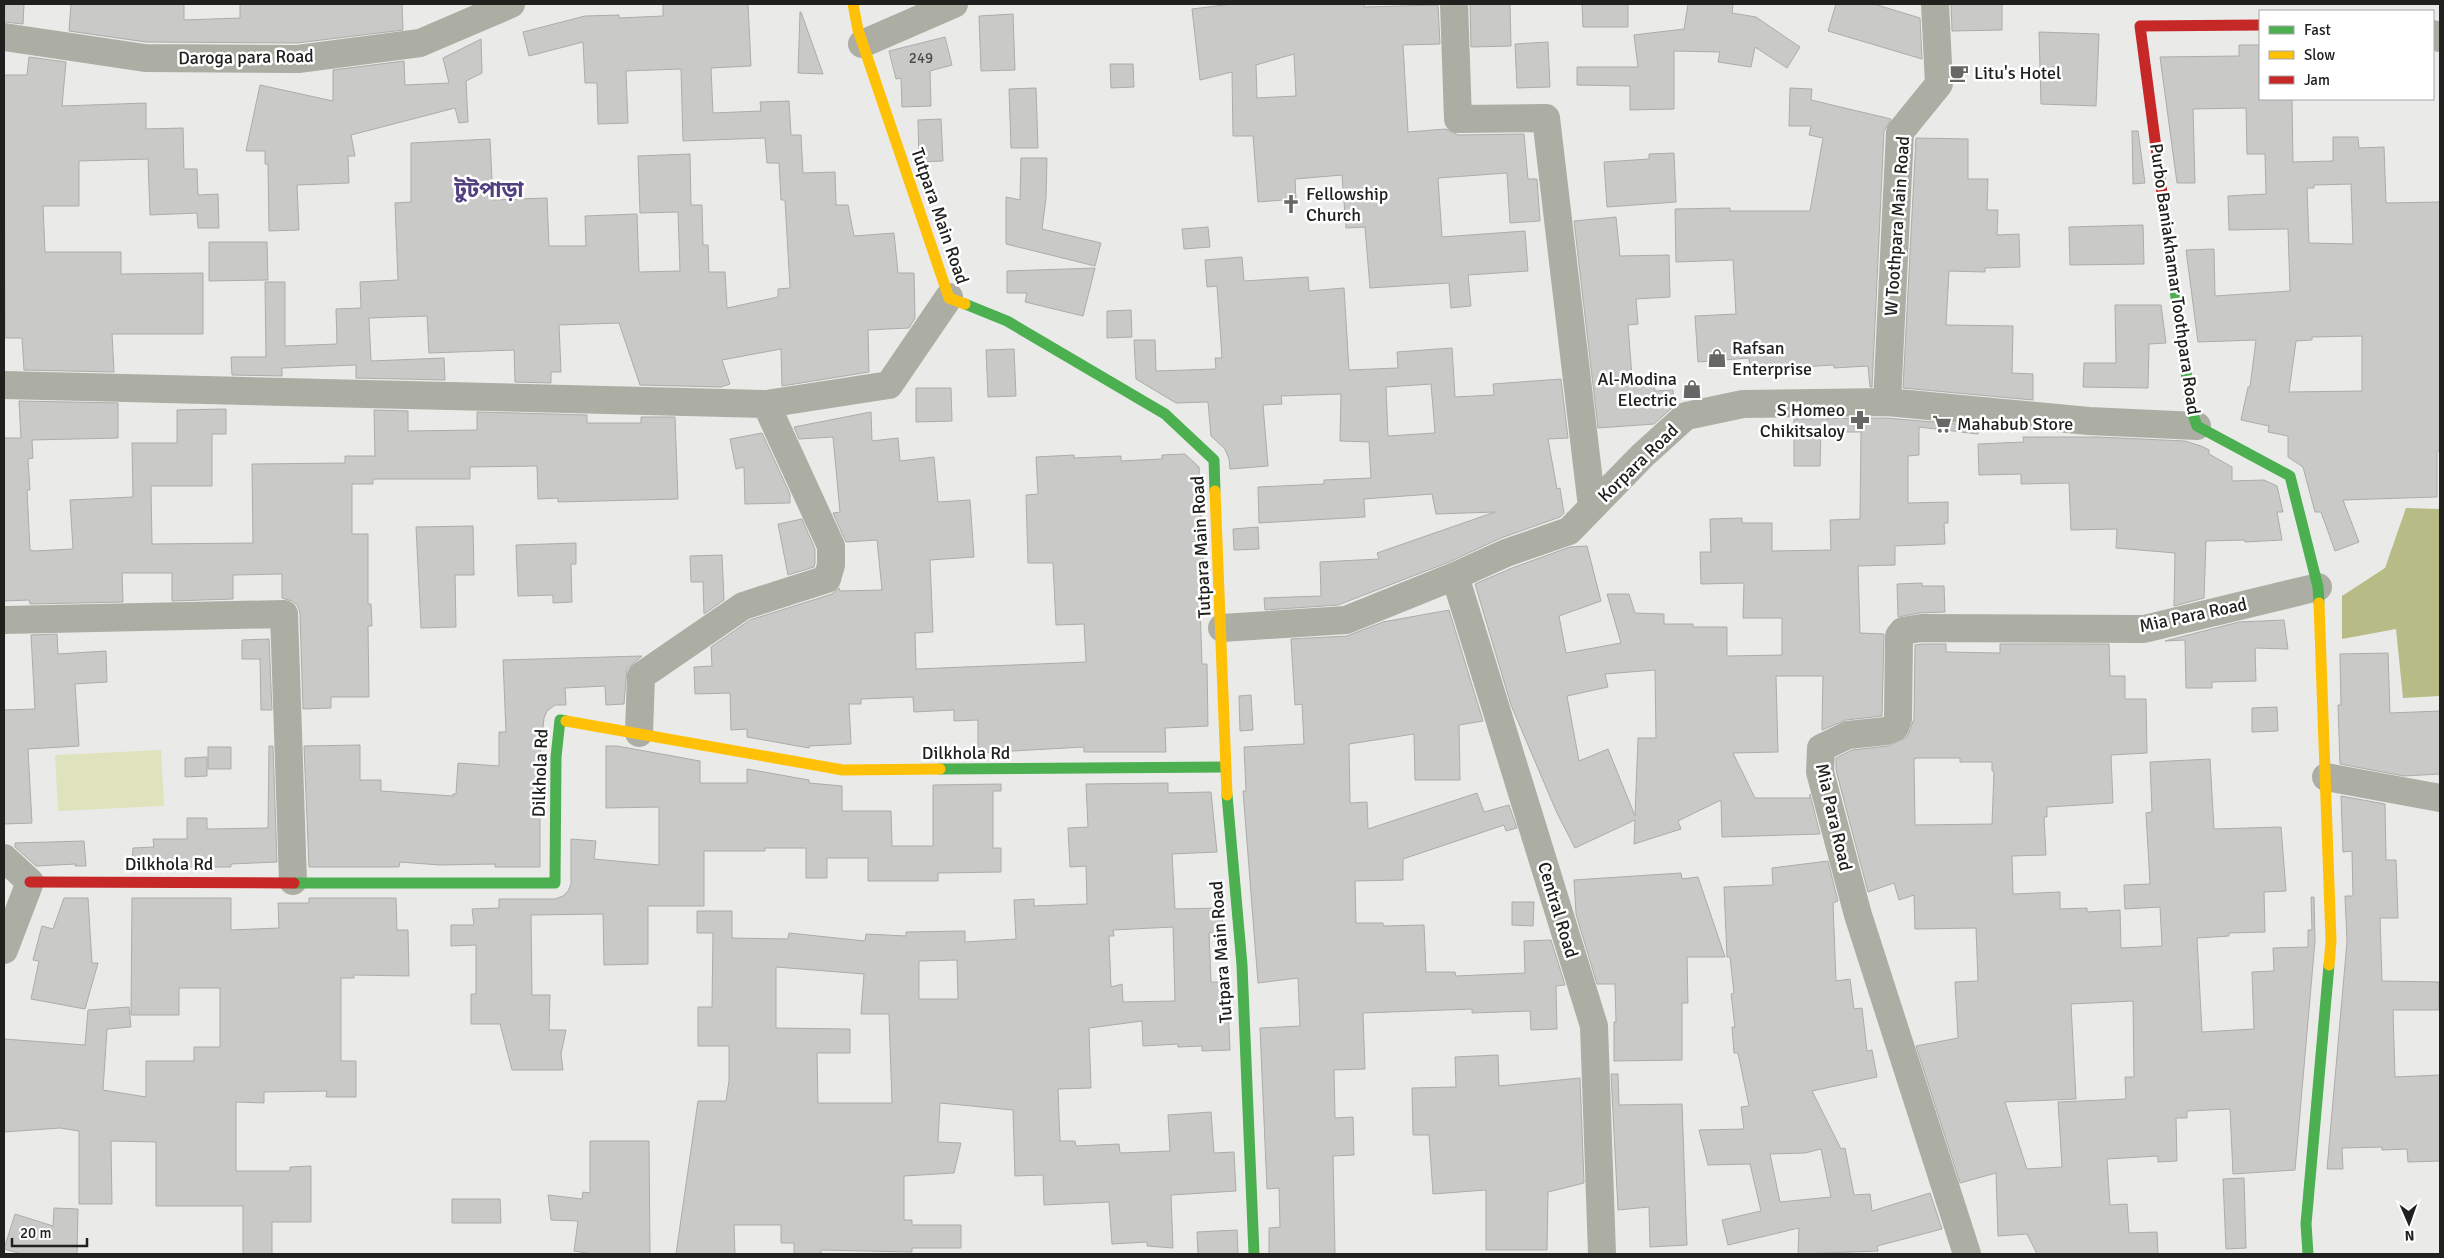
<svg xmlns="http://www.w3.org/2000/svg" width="2444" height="1258" font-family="Signika,'Noto Sans Bengali',sans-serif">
  <rect width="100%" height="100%" fill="#eaebe9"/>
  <!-- green -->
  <path fill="#dee3be" d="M161 750 164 806 58 811 55 755Z"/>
  <!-- water -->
  <path fill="#b7bc86" d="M2406 508 2440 509V696L2403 698 2396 629 2342 639V596L2385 568Z"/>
  <!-- building -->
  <path fill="#c9c9c7" stroke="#acadab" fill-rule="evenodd" d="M5 4H24L23 24 4 22Z
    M71 4H184V20L240 18V4H402L403 30 297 43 146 42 69 31Z
    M663 4H748L751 66 711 68 713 113 761 111 760 102 789 101 791 135H801L803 173 835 172 836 205H848L854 236 894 233 898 273H914L915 318 909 328 868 330 869 372 782 386 781 349 722 360 730 384 721 387 640 385 619 323 559 325 561 372H551V383L515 382 514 350 429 353 427 316 369 318 371 361 444 358 445 380 356 378V365L282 368V376L232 375 231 357H266L265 282H285V346L337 344 336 309 361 308 360 282 398 280 395 203 411 202V143L490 139 493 200 547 198 549 246H586L585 216 637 214 639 272 680 271 678 212 640 213 638 156 690 154 691 205H702L703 245H708L709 272H725L727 308 778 297V289L790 288 785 200H781L779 163H767L765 138 683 141 681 69 626 71 628 123 598 124 597 83H585L583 42 529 56 523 32 585 16 619 15V18L663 16Z
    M1232 4H1364V7L1438 5 1440 44 1403 45 1408 132 1446 129 1458 135 1524 134 1528 179H1537L1540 221 1510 223 1507 173 1438 178 1442 237 1525 231 1528 271 1468 275 1471 306 1451 308 1449 283 1370 288 1365 227 1346 228 1342 175 1295 179 1296 199 1258 202 1253 136H1233L1232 72 1200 80 1192 9ZM1294 54 1296 96 1257 98 1256 65Z
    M1470 4H1510L1511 46 1471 47Z
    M1582 4H1628V27H1583Z
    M1688 4H1733L1732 13 1756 17 1800 47 1787 68 1755 47 1751 67 1718 62 1720 52 1674 51V109L1630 110V86L1577 85V67H1638L1634 35 1684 29Z
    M1836 4H1874L1920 18 1922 59 1828 31Z
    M1951 4H2002V30L1952 31Z
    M800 12H801L823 74 798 73Z
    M1013 14 1015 70 981 71 979 16Z
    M2039 32 2099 34 2096 106 2041 104Z
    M945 37 952 65 930 71 931 106 902 107 901 78 896 79 889 51Z
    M481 39 482 73 466 81 468 122 459 123 455 108 351 135 355 156H348L349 183 297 185 299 230 269 231 268 164H265V151H246L260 85 333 101V70L404 61 405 85 449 83 443 58Z
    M1548 42 1550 87 1517 88 1515 44Z
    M2239 45H2260V99H2292L2293 162 2333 161V137H2358L2359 148 2384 147 2386 203 2440 202V451H2437V497L2343 500 2359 542 2335 551 2321 512H2315L2303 467 2288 457V436L2268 432 2269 426 2241 420 2248 387H2250L2256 340 2198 342 2186 250 2214 249 2215 296 2290 291 2288 229 2229 230 2228 196 2266 194 2265 154H2247L2246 108 2193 109 2195 183H2177L2160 57 2239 56ZM2351 184 2353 244 2309 243 2307 188H2314V185ZM2362 336V391L2289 392 2296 341 2312 340V337Z
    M29 57 66 62 62 106 146 103V129L183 128 184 169H197L198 195 218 194 219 228H198L197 213 150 215 148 159 79 161V206H43L45 252H121V274L203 273V334H112L114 372 24 370 22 338H5L4 75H27Z
    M1110 64H1133L1134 87 1111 88Z
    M1036 88 1038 148H1011L1009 89Z
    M1790 88 1812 89 1811 100 1891 119 1884 131 1872 387H1870L1868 366 1834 368V365L1750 370 1749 358 1698 362 1695 316 1736 314 1733 260 1676 262 1675 209 1730 208V211H1810L1823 138 1809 135 1811 126H1789Z
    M941 119 943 161 919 162 918 120Z
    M2132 131H2138L2145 183 2133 184Z
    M1916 138 1968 139V179H1988L1987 210H1998L1997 235 2019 234 2020 267 1985 268V272L1949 271 1946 325 2013 326 2012 373 2033 374V400L1903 388Z
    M1674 153 1676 202 1607 207 1604 162 1649 159V154Z
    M1021 158H1047L1046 198 1042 229 1101 243 1095 266 1006 244V197L1020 200Z
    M1616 217 1620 256 1669 255 1670 297 1636 299 1638 324 1628 325 1632 377 1651 376 1650 381 1654 382 1655 391 1673 390 1674 406 1654 424 1598 428 1574 221Z
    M2143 225 2144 264 2070 265 2069 227Z
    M1208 227 1210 247 1184 249 1182 229Z
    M209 242H267L268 280 209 281Z
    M1242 257 1244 281 1308 277 1309 291 1344 288 1349 370 1398 368 1397 352 1452 348 1455 397 1494 395 1493 384 1561 379 1568 438 1548 439 1557 489 1560 488 1564 513 1560 517 1501 538 1449 562 1338 605 1265 610 1264 598 1321 596 1320 562 1379 559 1377 553 1495 512 1436 514 1432 494 1364 499 1365 517 1259 523 1258 487 1324 484V480L1371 478 1369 442 1340 441 1341 394 1281 396 1282 404 1263 405 1268 466 1230 469 1229 459 1225 449 1211 436 1208 402 1176 403 1136 379 1134 340H1155L1156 371 1216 369 1215 358H1222L1217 286 1207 287 1205 260ZM1431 384 1435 433 1388 436 1386 387Z
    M1095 268 1083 316 1025 302 1027 293H1007V271Z
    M2115 305H2161L2166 343 2149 344 2148 388 2083 387 2084 363H2116Z
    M1131 310 1132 337 1107 338V311Z
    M1014 349 1016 396 988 397 986 350Z
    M916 388H951L952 421 916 422Z
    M19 401 118 403V438L32 440 33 458 28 459 30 490H27L30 550 35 551 73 549 70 500 133 497 132 443H177V410L226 409V434H212V486H151L152 544 253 543 252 464 345 463V456H375L374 410 408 411V431L477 430V412L587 415V423H641V417H675L678 499 558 502V498L538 499 537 466 470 467V479H373V484H352V534H368V604H371L372 626H368L369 697H331V708L303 709 300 613 298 606 292 601 282 598V574L233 575V599L172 601V573H122L123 602 30 604 29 600 4 601V438H21Z
    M871 412 872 441 898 438 900 461 934 457 938 502 970 500 974 557 930 560 933 632 915 633 916 669 1086 662 1084 624 1056 625 1053 563H1028L1026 495 1038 494 1036 457 1074 455V458L1121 456V461L1162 459V455L1185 454 1199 467 1205 606H1200L1202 664H1207L1208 726 1165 728 1166 752H1084V747L978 753V720L954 721V710L914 712 913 697 861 699V704H849L851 744 809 746V748L747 737V729L731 730 730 693 695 694 694 667 712 666 711 647 750 620 832 594 839 588 840 591 882 590 877 540 846 542 833 513 840 512 833 437 799 439 794 427Z
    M1886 418 1979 426 1978 434 1919 427V455L1908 456V503L1948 502V523H1944L1945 544 1895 546V565L1858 566 1860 633 1884 634 1882 716 1846 720 1822 730 1823 676H1776L1778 752 1733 753 1755 798H1810V794L1820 834 1722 837 1721 800 1678 821 1681 829 1634 844 1635 820 1575 848 1557 813 1511 705 1475 584 1512 568 1570 547 1587 546 1601 601 1559 616 1566 653 1621 643 1607 594H1629L1635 613 1664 614V624H1693V627H1727V656L1782 655V618H1743L1744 583 1701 584 1700 552H1711L1710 519 1742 518V523H1772V551L1831 550 1830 520 1860 519 1861 432H1821L1820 466H1794V419ZM1655 670 1656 738H1638L1635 816 1608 749 1579 761 1567 696 1608 687 1605 674Z
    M762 433 790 494V503L745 504 744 467 736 469 730 439Z
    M2023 437H2097L2185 441 2201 446 2209 450V454L2232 467V481L2264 480 2277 486 2283 512H2277L2282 540 2245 542V540L2206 541 2204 598 2174 606 2175 553 2116 548 2117 529 2071 530 2069 483 2021 484V474L1979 475 1978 444 2024 442Z
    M802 519 815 549V563L814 567 788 575 778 524Z
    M473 526 474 575H455L456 627 421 628 416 527Z
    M1258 527 1259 549 1234 550 1233 529Z
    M576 543V564H571L572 602 553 603V595L518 596 516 545Z
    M722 555 724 600 704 614 703 582H691L690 556Z
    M1922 583V586H1944L1945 612 1919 613 1898 617 1897 584Z
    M1449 610 1483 721 1459 725 1460 780H1415L1414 734 1349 744 1350 803 1367 802 1368 829 1477 793 1484 812 1509 805 1517 828 1506 831 1504 825 1403 859V880L1355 881 1356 923H1383V926L1424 925 1426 972H1455L1456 976 1525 973 1524 941 1551 940 1565 985 1556 986 1557 1029 1531 1030 1530 1011 1472 1013V1009L1363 1013 1365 1069 1334 1070 1335 1118 1353 1117 1354 1155 1333 1156 1335 1254H1269V1228L1280 1227 1279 1188 1267 1189 1260 1028 1300 1026 1298 978 1258 983 1243 791H1246L1244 747 1304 744 1302 704 1295 705 1291 639 1347 636 1383 622Z
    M2284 620 2288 649 2255 648 2256 681 2212 682V688H2186L2185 640 2165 641 2239 622Z
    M57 634 58 654 106 651 107 682 75 684 79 746 28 749 32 823 4 824V710L35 709 31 635Z
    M269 639 272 710H261L260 659H242V640Z
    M1922 644H1946V652L2000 653V644H2109L2110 676H2125V699H2146L2147 753 2111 755 2113 803 2047 807V817H2044L2046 855 2012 856 2013 894 2060 892V909L2087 908V912L2120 910 2121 948 2162 946 2160 907 2125 909 2124 885 2150 884 2146 813 2152 812 2150 762 2210 759 2214 829 2281 827 2286 891 2264 892 2265 932 2229 933V936L2197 938 2202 1032 2254 1029 2252 972 2274 971 2273 948 2308 947V930H2312L2311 897H2314L2315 941 2295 1170 2233 1174 2230 1109 2187 1111V1118H2176L2177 1161 2158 1162V1156L2107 1159 2110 1205 2127 1204 2129 1233 2157 1232 2158 1254H2037L2027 1234 1998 1236 1996 1173 1960 1183 1916 1046 1958 1038 1955 982 1978 981 1976 928 1915 929 1914 895 1899 900 1894 883 1868 892 1836 770V758L1852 750 1888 746 1907 737 1914 719 1915 645ZM1917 758H1960V762H1992V771H1994L1992 824 1915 825 1914 759ZM2133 1001 2134 1077H2125L2126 1099 2058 1102 2062 1167 2027 1169 2005 1102 2076 1099 2071 1004Z
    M2388 653 2390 713 2440 711V774L2404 776 2340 764 2338 705H2341L2340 654Z
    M642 656 627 669 624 704 606 705 605 686 565 688 566 705H555L547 711 544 718 540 757V867H495V864L440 865 400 862 399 867H309L304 746 360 745V780H381V791L453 796V794H456L458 763 499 766V732H506L503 660Z
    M1251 695 1253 730 1240 731 1239 696Z
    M2277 707 2278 731 2252 732V708Z
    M269 746H273L277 862 231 864V867H132L133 848 154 847 153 839H187V818H207V829L268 828Z
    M606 746H617L700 761V783H747V769L809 780V783L842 786V811H891L892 846H933V785L1001 784V791H993V848H1001V872L938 873V881H868V858H827V878H806V848H765V851H704V906H648V964L604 965 603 914 531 915 532 995H550L549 1030H566L561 1054 563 1070H512L500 1024H471V994H476V945L451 946V925H474L472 909 499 908V899H555L563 896 568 891 571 884V839L596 841 594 859 659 865V807L606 808Z
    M208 747H231V769H208Z
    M207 757V776L185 777V758Z
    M1168 783V793L1211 792 1217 852 1172 854 1175 909 1217 908V896H1220L1224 933H1209L1211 982H1227L1230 1050 1202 1051V1046L1178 1047V1044L1143 1046 1142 1021 1089 1028 1091 1088 1058 1089 1060 1141H1075L1076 1146 1119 1144 1120 1153 1170 1151 1168 1115 1211 1112 1214 1153 1234 1152 1236 1191 1171 1195 1173 1248 1147 1246V1242L1112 1244 1109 1202 1044 1205 1043 1175 1015 1176 1013 1110 940 1103 938 1142 961 1143 954 1173 904 1176V1220H912V1225H961V1248H912V1252L821 1250V1254H794V1243H781V1225H734L735 1254H676L698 1101H726L729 1081V1046H698V1007H712L713 933H697V911H732V938L788 939 789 933 865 941 866 934 906 936V932L965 931V942L1016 939 1014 900 1034 899V906L1087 904 1086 866 1070 867 1068 828 1088 827 1086 784ZM1173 927 1175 1001 1123 1002 1122 984 1111 987 1109 936H1114L1113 930ZM957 960 958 999H919V961ZM776 967 864 974 861 1014H889L892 1103H818L817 1053H850V1029L776 1028Z
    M2341 796 2385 804 2386 860H2396L2398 918H2380L2382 981 2439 982V1010H2393L2395 1077 2440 1075V1161L2408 1162 2407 1149 2382 1150V1147L2342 1148 2343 1169H2327L2347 942 2345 896H2353L2352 851 2343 852Z
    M84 841 86 866H75L76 864 36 866 15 847V843Z
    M1828 861 1838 901 1833 903 1836 981 1850 979 1854 1009 1862 1008 1867 1051 1872 1050 1877 1077 1812 1091 1841 1149 1845 1148 1854 1195 1870 1194 1872 1211 1930 1193 1942 1229 1877 1246 1878 1251 1798 1254 1799 1228 1728 1245 1722 1220 1761 1211 1750 1164 1708 1165 1699 1130 1744 1129 1741 1107 1749 1106 1738 1053H1734L1732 1027H1735L1731 994 1734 993 1730 957H1727L1724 887 1773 885 1772 868ZM1821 1149 1831 1197 1780 1202 1770 1154 1805 1153Z
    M1681 873 1682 879 1698 877 1725 957H1687L1688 1003H1682V1060L1614 1061V1022H1616L1615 984H1597L1576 914 1574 880Z
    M64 898H88L92 963H98L85 1009 31 999 39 961 33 960 42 926 53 929Z
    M132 898H231V930L279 928 278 903H309V898H396L397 930H408L409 976 354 975V978H341V1061H356V1097H326L327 1091 264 1092V1103L236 1102V1171H290V1167L311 1166V1222H272V1254H243V1206H156V1142L111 1141 112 1204H79V1131L60 1128 4 1132V1039L85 1045 88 1010 129 1007 131 1027 107 1029 103 1090 146 1097V1061H194V1047H220V988H179V1015H131Z
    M1512 902H1534L1533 926 1512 925Z
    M1498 1055 1499 1086 1580 1078 1584 1183 1548 1192 1547 1250H1486V1190L1433 1194 1429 1135H1413L1412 1088 1456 1087 1455 1057Z
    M1611 1074H1618L1619 1105 1682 1104 1687 1245 1650 1247 1649 1207 1618 1210Z
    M590 1141H649L650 1254H593L574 1251 578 1221 551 1220 548 1195 582 1199 583 1192 590 1193Z
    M2244 1178 2246 1248 2226 1249 2223 1179Z
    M452 1199H500L501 1223H452Z
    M54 1208 78 1209 77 1254H22L4 1249 15 1214 53 1226Z
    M1237 1230 1238 1254H1198L1197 1232Z"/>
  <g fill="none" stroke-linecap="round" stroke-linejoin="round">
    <!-- street -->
    <path stroke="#acada3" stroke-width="28" d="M1454 4 1458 119 1546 118 1592 507
      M2433 34 2440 38
      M4 37 145 58 298 59 420 43 511 4
      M862 44 954 4
      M4 385 766 404 889 385 949 297
      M1887 402 1900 132 1939 84 1935 4
      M1455 576 1594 1026 1602 1254
      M4 620 284 614 293 881
      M1222 628 1346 620 1455 576 1506 553 1569 531 1642 456 1686 416 1743 404 1887 402 2089 421 2197 426
      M639 733 641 676 743 606 827 579 831 565V546L766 404
      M2326 777 2440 798
      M4 858 30 882 4 950
      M1967 1254 1858 915 1820 772 1821 748 1848 735 1886 731 1895 727 1898 719 1899 636 1903 631 1921 628 2144 629 2318 587"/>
    <!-- fast -->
    <path stroke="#4caf50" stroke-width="11" d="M2162 193 2191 409 2197 426 2290 476 2318 587 2319 603
      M965 304 1007 321 1165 414 1214 460 1215 491
      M940 769 1225 767
      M1227 795 1242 965 1254 1254
      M294 883H555L556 757 560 720 566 721
      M2308 1254 2306 1224 2329 965"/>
    <!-- slow -->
    <path stroke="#ffc107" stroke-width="11" d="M853 4 858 30 949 298 965 304
      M1215 491 1227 795
      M2319 603 2331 941 2329 965
      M566 721 843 770 940 769"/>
    <!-- jam -->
    <path stroke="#c62828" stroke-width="11" d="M2162 193 2140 26 2260 25
      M30 882 294 883"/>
  </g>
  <!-- icons -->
  <defs>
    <g id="cafe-bare" transform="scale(1.5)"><path d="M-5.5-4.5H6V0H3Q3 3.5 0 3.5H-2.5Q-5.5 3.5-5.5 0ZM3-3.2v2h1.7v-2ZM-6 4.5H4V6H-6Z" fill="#676766" stroke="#fff" stroke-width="2.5" paint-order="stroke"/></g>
    <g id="church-bare" transform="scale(1.5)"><path d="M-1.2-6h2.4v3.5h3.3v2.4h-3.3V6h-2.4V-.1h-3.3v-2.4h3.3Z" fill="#676766" stroke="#fff" stroke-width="2.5" paint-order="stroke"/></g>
    <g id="shop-bare" transform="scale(1.5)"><path d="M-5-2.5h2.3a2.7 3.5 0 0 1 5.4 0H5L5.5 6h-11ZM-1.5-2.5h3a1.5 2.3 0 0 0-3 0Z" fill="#676766" stroke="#fff" stroke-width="2.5" paint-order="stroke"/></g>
    <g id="pharmacy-bare" transform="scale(1.5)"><path d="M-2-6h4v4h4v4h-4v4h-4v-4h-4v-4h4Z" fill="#676766" stroke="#fff" stroke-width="2.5" paint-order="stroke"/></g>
    <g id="supermarket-bare" transform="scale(1.5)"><path d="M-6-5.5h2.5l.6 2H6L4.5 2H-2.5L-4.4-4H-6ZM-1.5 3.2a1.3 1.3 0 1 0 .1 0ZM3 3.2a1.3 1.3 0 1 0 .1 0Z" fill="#676766" stroke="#fff" stroke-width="2.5" paint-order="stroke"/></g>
  </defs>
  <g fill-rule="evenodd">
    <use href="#cafe-bare" x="1959" y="73"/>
    <use href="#church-bare" x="1291" y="204"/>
    <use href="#shop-bare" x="1717" y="358"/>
    <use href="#shop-bare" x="1692" y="389"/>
    <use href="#pharmacy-bare" x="1860" y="420"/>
    <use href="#supermarket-bare" x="1942" y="424"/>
  </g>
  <g text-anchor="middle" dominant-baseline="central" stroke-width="5" stroke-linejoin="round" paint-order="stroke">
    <!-- number labels -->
    <g font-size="15" fill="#4a4a49">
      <text x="921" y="58">249</text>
    </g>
    <!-- street labels -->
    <g font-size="18" fill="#20201f" stroke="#fff">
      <text transform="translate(246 57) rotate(-1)">Daroga para Road</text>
      <text transform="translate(940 216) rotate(71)">Tutpara Main Road</text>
      <text transform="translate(1897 226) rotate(-86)">W Toothpara Main Road</text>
      <text transform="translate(2175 279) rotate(82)">Purbo Baniakhamar Toothpara Road</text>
      <text transform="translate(1638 463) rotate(-44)">Korpara Road</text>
      <text transform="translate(1201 547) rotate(-93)">Tutpara Main Road</text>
      <text transform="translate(2193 615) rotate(-12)">Mia Para Road</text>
      <text x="966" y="753">Dilkhola Rd</text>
      <text transform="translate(540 773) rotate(-88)">Dilkhola Rd</text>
      <text transform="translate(1834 817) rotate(77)">Mia Para Road</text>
      <text x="169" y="864">Dilkhola Rd</text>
      <text transform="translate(1558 910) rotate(73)">Central Road</text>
      <text transform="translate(1221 952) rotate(-94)">Tutpara Main Road</text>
    </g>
    <!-- poi labels -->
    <g font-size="18" fill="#20201f" stroke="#fff" text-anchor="start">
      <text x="1974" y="73">Litu's Hotel</text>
      <text x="1306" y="194">Fellowship<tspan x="1306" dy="21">Church</tspan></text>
      <text x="1732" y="348">Rafsan<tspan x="1732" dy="21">Enterprise</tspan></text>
      <text x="1677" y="379" text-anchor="end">Al-Modina<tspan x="1677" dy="21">Electric</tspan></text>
      <text x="1845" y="410" text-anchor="end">S Homeo<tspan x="1845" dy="21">Chikitsaloy</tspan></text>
      <text x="1957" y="424">Mahabub Store</text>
    </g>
    <!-- district labels -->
    <g font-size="22" font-weight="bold" fill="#50407d" stroke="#fff">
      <text x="489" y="189">টুটপাড়া</text>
    </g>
  </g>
  <!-- border -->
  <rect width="2444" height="1258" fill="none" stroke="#20201f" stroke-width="10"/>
  <!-- legend -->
  <rect x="2259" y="10" width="175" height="90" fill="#ffffff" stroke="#a6a6a5"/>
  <rect x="2269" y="26" width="25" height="8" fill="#4caf50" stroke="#a6a6a5"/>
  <text x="2304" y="35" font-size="15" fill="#20201f">Fast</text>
  <rect x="2269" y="51" width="25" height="8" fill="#ffc107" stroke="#a6a6a5"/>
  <text x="2304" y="60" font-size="15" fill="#20201f">Slow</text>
  <rect x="2269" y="76" width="25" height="8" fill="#c62828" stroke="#a6a6a5"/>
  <text x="2304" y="85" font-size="15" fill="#20201f">Jam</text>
  <!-- north arrow -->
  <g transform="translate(2409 1223) rotate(178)" stroke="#ffffff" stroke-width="4" paint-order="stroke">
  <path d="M0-4L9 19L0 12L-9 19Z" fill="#20201f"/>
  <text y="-8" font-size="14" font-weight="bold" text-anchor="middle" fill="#20201f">N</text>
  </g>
  <!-- scale -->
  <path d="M12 1238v8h75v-8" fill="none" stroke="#20201f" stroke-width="2.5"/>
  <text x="20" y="1238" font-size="15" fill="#20201f" stroke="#ffffff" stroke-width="4" paint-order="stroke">20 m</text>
</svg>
